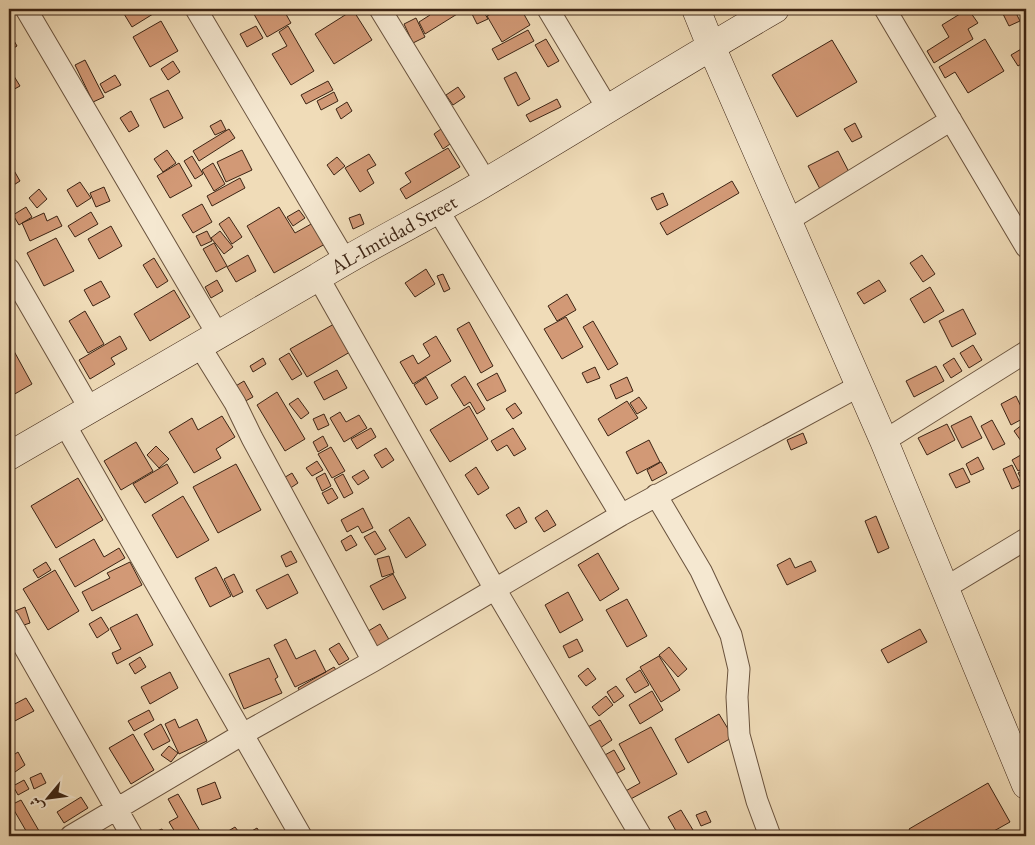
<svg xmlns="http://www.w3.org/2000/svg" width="1035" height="845" font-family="'EB Garamond',Amiri,serif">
  <rect width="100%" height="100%" fill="#f0dcb8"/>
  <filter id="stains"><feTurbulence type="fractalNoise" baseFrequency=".004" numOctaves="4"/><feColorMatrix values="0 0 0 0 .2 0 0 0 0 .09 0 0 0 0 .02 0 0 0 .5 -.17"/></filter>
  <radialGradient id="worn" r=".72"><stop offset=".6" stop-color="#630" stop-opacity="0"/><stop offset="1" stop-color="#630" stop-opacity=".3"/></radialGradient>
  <!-- building -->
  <path fill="#d29976" stroke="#3c2414" d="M121 9H161L132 27Z
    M251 9H283L291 23 267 37Z
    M426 9H461L462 11 425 34 419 22 430 15Z
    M478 9H482L488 19 477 24 471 12Z
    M500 9H521L530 25 502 42 487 16Z
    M968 9 978 23 968 29 973 39 934 63 927 51 949 37 942 25Z
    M1014 9 1020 21 1009 26 1003 14Z
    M353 10 372 40 334 64 315 34Z
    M416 18 425 37 413 43 404 24Z
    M161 21 178 51 150 67 133 37Z
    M256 26 263 38 247 47 240 34Z
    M288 26 314 71 291 85 272 54 287 46 279 32Z
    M528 30 534 41 498 60 492 49Z
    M9 32 17 46 9 51Z
    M546 39 559 61 548 67 535 45Z
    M985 39 1004 71 968 93 955 72 945 78 939 67Z
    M832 40 857 82 797 117 772 75Z
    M1023 48 1026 53V61L1018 66 1011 55Z
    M85 60 104 97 93 102 75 65Z
    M173 61 180 72 168 80 161 69Z
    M9 68 20 86 9 92Z
    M516 72 530 99 518 106 504 78Z
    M115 75 121 85 105 93 100 84Z
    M328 81 333 90 306 104 301 95Z
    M458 87 465 97 453 105 446 95Z
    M168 90 183 118 164 128 150 99Z
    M334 92 338 101 321 110 317 101Z
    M557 99 561 107 530 122 526 115Z
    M347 102 352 111 341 119 336 109Z
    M131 111 139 126 129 132 120 118Z
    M221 120 226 130 215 135 210 126Z
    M855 123 862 137 852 142 844 129Z
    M229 129 235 138 199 161 193 151Z
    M441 129 450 144 443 149 434 134Z
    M448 148 460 167 406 199 400 189 411 182 405 173Z
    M167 150 176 163 163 172 154 159Z
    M242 150 252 170 226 182 217 162Z
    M838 151 850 174 820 189 808 166Z
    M369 154 376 165 367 170 374 183 360 192 345 168Z
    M192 156 203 174 195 179 184 161Z
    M337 157 345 166 334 175 327 165Z
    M179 163 192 186 170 198 157 176Z
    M213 163 225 184 214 191 202 170Z
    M12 167 20 181 9 188V169Z
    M240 178 245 188 212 206 207 196Z
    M732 181 739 193 667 235 660 223Z
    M80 182 91 198 77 207 67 190Z
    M104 187 110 201 96 207 90 193Z
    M39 189 47 199 37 208 29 198Z
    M663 193 668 205 657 210 651 198Z
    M202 204 212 222 193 233 182 215Z
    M26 207 32 217 19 225 13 215Z
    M279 207 295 233 313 223 325 244 274 273 247 226Z
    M299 210 305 218 293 226 287 217Z
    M91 212 98 224 75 237 68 226Z
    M44 213 47 221 57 216 62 226 30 241 22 223Z
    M360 214 364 224 353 229 349 218Z
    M229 217 242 237 232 244 219 224Z
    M111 226 122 246 99 259 88 239Z
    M207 231 212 241 201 246 196 236Z
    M220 231 233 247 224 254 211 238Z
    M56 238 74 271 44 286 27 253Z
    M214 243 227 266 216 272 203 249Z
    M248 255 256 271 236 282 227 267Z
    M922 255 935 274 923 282 910 263Z
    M154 258 168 281 157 288 143 265Z
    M426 269 435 284 415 297 405 283Z
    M443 274 450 289 444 292 437 276Z
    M217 280 223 291 211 298 205 287Z
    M879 280 886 291 864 304 857 293Z
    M101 281 110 297 93 306 84 290Z
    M930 287 944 311 924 323 910 299Z
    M174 290 190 317 150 341 134 314Z
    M567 294 576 310 557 321 548 306Z
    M963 309 976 334 952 347 939 321Z
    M85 311 104 344 88 353 69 321Z
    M566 317 583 347 562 359 544 329Z
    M593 321 618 364 608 370 583 327Z
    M469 322 493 366 481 373 457 329Z
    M334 324 350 352 307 377 290 349Z
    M120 336 127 349 111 358 115 364 90 379 79 360Z
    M436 336 451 361 413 384 400 362 413 355 418 364 430 356 423 344Z
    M9 342 32 384 13 395 9 387Z
    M973 345 982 360 969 368 960 353Z
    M289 353 302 374 292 380 279 359Z
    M263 358 266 364 253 372 250 366Z
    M954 358 962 371 951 378 943 365Z
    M936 366 944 381 914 397 906 381Z
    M595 367 600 378 587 383 582 373Z
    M337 370 347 388 324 400 314 382Z
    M497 373 506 391 487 401 477 384Z
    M465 376 485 409 477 414 470 402 464 406 451 385Z
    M426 377 438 398 426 405 414 385Z
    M627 377 633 391 616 399 610 385Z
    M244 381 253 397 238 405 229 390Z
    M277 392 305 439 285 451 257 405Z
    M1016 396 1026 417 1011 425 1001 404Z
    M639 397 647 408 637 414 630 403Z
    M298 398 309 413 301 419 289 404Z
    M627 401 638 418 608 436 598 419Z
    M515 403 522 413 513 419 506 409Z
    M469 406 488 439 450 462 430 430Z
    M340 412 346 422 359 415 367 428 344 442 330 418Z
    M324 414 329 425 318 430 313 419Z
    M222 416 235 437 216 449 221 458 194 473 169 432 192 418 198 430Z
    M971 416 982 438 962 448 951 426Z
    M992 420 1005 444 993 450 981 426Z
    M1026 422V448L1014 431Z
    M947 424 955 440 927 455 918 438Z
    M371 428 376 437 357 449 351 439Z
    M513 428 526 449 514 456 507 445 497 451 491 441Z
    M803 433 807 443 791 450 787 440Z
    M323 436 328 446 318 452 313 442Z
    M649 440 660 462 637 474 626 452Z
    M136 442 153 471 121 490 104 461Z
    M156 446 169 459 159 468 147 455Z
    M331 447 345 471 332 478 318 454Z
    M386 448 394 460 382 468 374 455Z
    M1026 452V467L1018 471 1012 460Z
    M978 457 984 469 971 475 966 464Z
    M317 461 323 470 312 476 306 468Z
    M661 462 667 473 652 481 647 470Z
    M167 464 178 483 145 503 133 484Z
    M236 464 261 510 218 533 193 487Z
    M1012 465 1021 485 1012 489 1003 469Z
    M476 467 489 488 478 495 465 475Z
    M963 468 970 482 956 488 949 474Z
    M1026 469V487L1018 473Z
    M364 470 369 478 358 485 352 477Z
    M292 473 298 483 283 493 277 482Z
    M325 473 331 486 322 491 316 478Z
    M343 474 353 493 344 498 334 479Z
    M78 478 103 520 56 548 31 506Z
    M332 488 338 498 328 504 322 493Z
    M183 496 209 540 177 558 152 515Z
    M519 507 527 522 515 529 506 515Z
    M363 508 373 528 362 533 358 526 347 532 341 520Z
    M547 510 556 525 544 532 535 518Z
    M876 516 889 548 878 553 865 521Z
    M409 517 426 545 406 558 389 530Z
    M375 531 386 549 375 555 364 537Z
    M351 535 357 545 346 551 341 541Z
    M94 539 104 557 119 548 125 558 75 587 59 559Z
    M291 551 297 562 286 567 281 556Z
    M598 553 619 589 600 601 578 565Z
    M389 556 394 573 382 577 377 559Z
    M790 558 795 568 811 561 816 571 787 585 777 565Z
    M46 562 51 570 38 578 33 570Z
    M130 562 142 585 92 611 82 592 110 578 107 573Z
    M216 567 231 596 210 607 195 578Z
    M55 570 79 611 48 630 23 589Z
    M234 574 243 592 233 597 224 579Z
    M288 574 298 593 267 609 256 590Z
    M393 574 406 598 383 610 370 586Z
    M568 592 583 620 560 633 545 605Z
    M627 599 647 636 627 647 606 610Z
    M25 607 30 623 21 626 15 611Z
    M137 614 153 645 117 664 112 653 121 649 110 628Z
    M101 617 109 630 97 638 89 624Z
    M380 624 391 643 371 655 360 636Z
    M920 629 927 642 888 663 881 650Z
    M286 639 296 659 315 650 326 672 295 687 274 645Z
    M577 639 583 651 569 658 563 646Z
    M339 643 349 659 339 665 329 649Z
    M669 647 687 669 678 677 659 655Z
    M659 656 680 690 661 702 640 667Z
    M140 657 146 667 135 674 129 664Z
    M269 658 278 677 275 679 282 693 244 709 229 674Z
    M334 667 343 681 306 703 298 688Z
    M588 668 596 679 586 686 578 676Z
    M640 670 649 685 635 693 626 679Z
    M170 672 178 688 150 704 141 687Z
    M616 686 624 696 614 703 607 692Z
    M652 691 663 710 640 724 629 705Z
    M606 696 613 705 599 716 592 707Z
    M26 698 34 711 9 724V707Z
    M149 710 154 720 134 731 128 721Z
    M719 714 733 737 688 763 675 739Z
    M175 719 179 728 197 719 207 741 179 754 165 724Z
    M600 720 612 740 600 748 588 727Z
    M161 724 170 741 153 750 144 734Z
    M651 727 677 774 627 801 622 793 640 783 619 744Z
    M133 734 154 770 131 784 109 748Z
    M169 746 178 753 171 762 161 755Z
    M614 750 625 769 614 775 603 756Z
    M18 752 25 765 15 772 9 761V758Z
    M41 773 46 783 34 789 30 778Z
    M24 780 29 789 18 795 13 786Z
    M215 782 221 798 202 805 197 789Z
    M988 783 1010 822 985 836H983L981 834 977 836H913L909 829Z
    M178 794 203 836H168L175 832 169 822 178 817 168 799Z
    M81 797 88 808 64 823 57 812Z
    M21 800 42 836H29L11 805Z
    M681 810 693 830 682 836H679L668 817Z
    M706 811 711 822 701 826 696 815Z
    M235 827 238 831 230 836H220Z
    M257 828 262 836H243Z
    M162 829 166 836H147V835Z"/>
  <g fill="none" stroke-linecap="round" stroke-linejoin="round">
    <!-- street casing -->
    <g stroke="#69523d" stroke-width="23">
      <path id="street" d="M26 9 218 335
        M196 9 345 260
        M380 9 486 182
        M548 9 608 109
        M885 9 1026 247
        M438 210 621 515
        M787 221 951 120
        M9 269 90 409
        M318 277 495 589 641 836
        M199 345 235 403 252 438 373 661
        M64 423 301 836
        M884 441 1026 352
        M656 495 701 571 731 635 739 669 737 697 739 735 757 801 770 836
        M945 588 1026 539
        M9 620 132 836
        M71 836 243 734 373 661 621 515 859 386"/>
    </g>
    <!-- secondary casing -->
    <g stroke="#3c2414" stroke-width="29">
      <g id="secondary">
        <path d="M696 9 711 46 884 441 1026 785"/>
        <path id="s1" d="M9 456 318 277C373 243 431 215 486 182 583 125 678 65 775 9"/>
      </g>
    </g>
    <!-- street -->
    <use href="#street" stroke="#f5e8d1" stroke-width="21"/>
    <!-- secondary -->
    <use href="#secondary" stroke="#f5e8d1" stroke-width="28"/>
  </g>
  <g text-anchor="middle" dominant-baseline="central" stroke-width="4" stroke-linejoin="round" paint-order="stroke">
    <!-- street labels -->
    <g font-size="20" fill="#3c2414" stroke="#f5e8d1">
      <text stroke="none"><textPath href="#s1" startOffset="444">AL-Imtidad Street</textPath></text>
    </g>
  </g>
  <!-- margin -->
  <rect width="1035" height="845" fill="none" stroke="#f0dcb8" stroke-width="30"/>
  <rect x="10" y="10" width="1015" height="825" fill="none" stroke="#3c2414" stroke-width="2.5"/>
  <rect x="15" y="15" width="1005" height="815" fill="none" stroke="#3c2414"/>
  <!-- north arrow -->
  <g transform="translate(48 798) rotate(241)" stroke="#f5e8d1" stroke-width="4" paint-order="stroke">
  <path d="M0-4L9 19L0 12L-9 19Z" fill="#3c2414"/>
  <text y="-8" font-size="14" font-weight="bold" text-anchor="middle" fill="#3c2414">ش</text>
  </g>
  <rect width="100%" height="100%" filter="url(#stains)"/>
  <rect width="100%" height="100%" fill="url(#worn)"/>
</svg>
